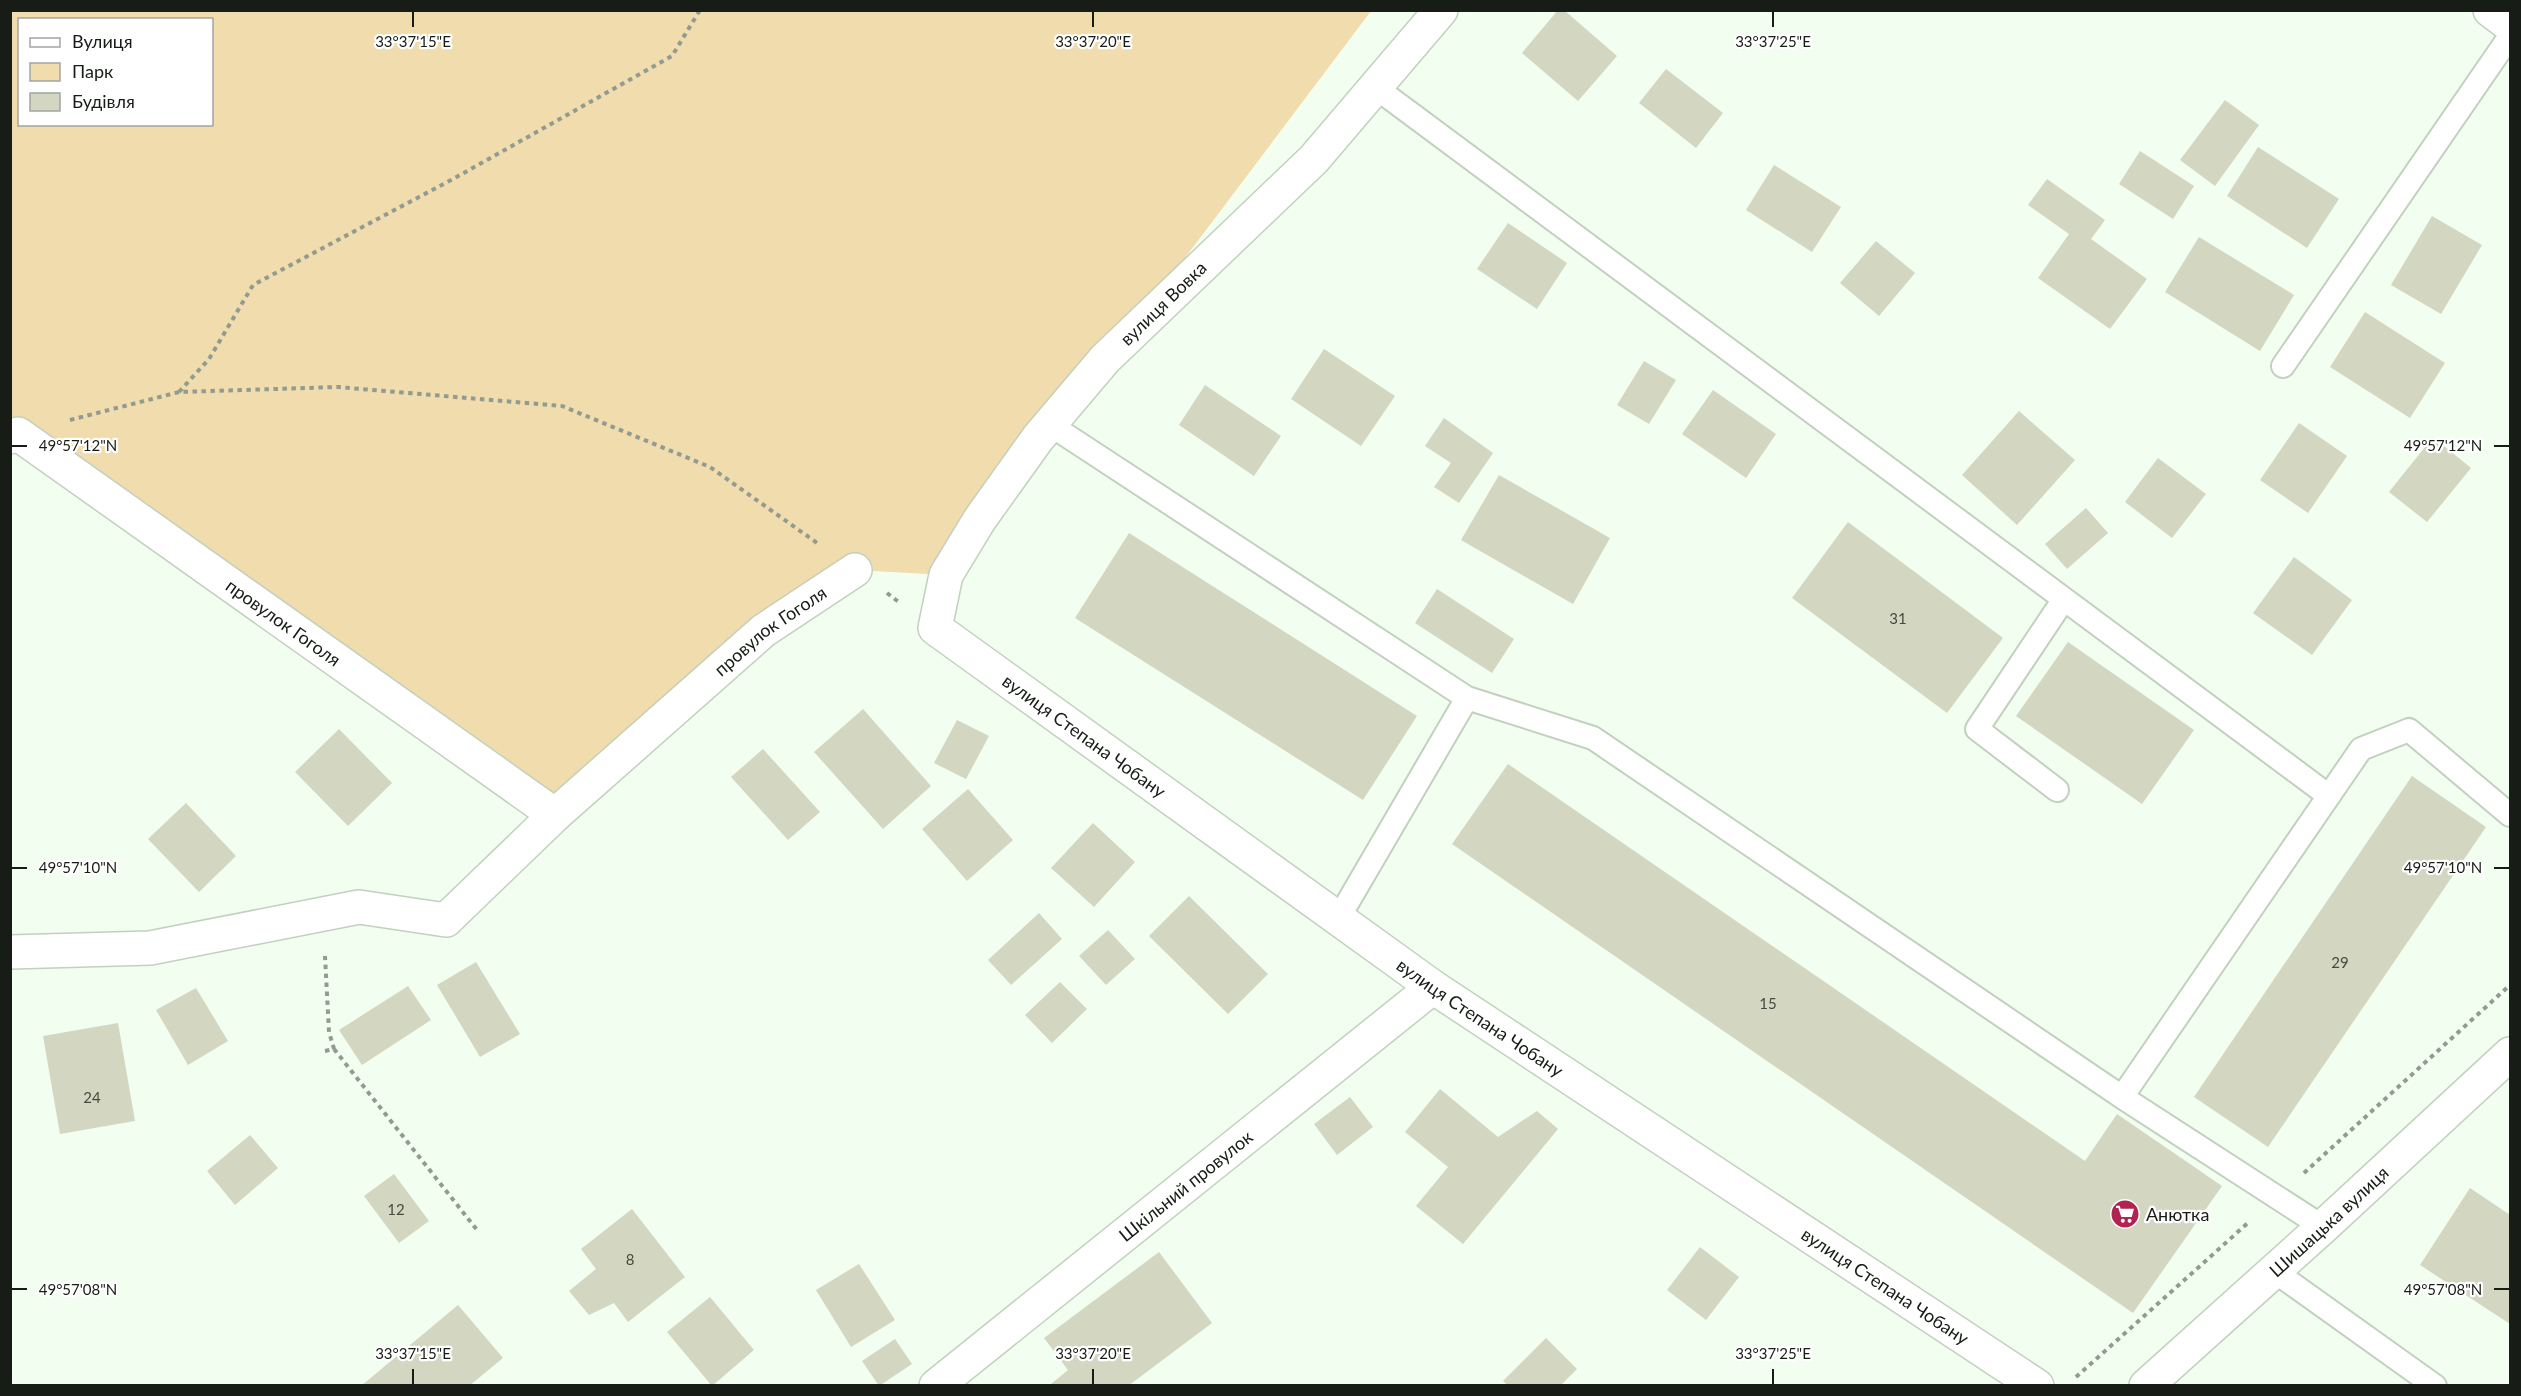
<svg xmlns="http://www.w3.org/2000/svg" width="2521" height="1396" font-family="Lato,sans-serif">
  <rect width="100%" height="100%" fill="#f2feef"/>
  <!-- green -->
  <path fill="#f0dcac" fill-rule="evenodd" d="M11 11H1371L946 575 855 570 555 815 11 437ZM20 20H212V124H20Z"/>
  <!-- building -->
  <path fill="#d3d6c0" d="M1558 10H1564L1617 56 1578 101 1522 53Z
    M1666 69 1723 113 1696 148 1639 103Z
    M2225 100 2259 125 2215 186 2180 160Z
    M2258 147 2339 199 2307 248 2227 196Z
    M2140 151 2194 186 2173 219 2119 184Z
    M1774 165 1841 207 1812 252 1746 210Z
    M2047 179 2105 220 2091 239 2147 279 2110 329 2038 278 2069 234 2028 205Z
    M2432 216 2482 245 2441 314 2391 285Z
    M1508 223 1567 263 1537 309 1477 269Z
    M2199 237 2294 295 2260 351 2165 292Z
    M1876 241 1915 273 1879 316 1840 283Z
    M2365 312 2445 363 2410 418 2330 367Z
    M1324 349 1395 396 1361 446 1291 399Z
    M1644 361 1676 380 1649 424 1617 405Z
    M1205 385 1281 436 1254 476 1179 425Z
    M1713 390 1776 434 1746 478 1682 434Z
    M2019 411 2075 460 2017 525 1962 475Z
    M1444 418 1493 453 1459 503 1434 487 1451 463 1425 446Z
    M2299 423 2347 456 2308 513 2260 480Z
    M2433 437 2471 468 2427 522 2389 492Z
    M2158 458 2206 494 2172 538 2125 502Z
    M1499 475 1610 538 1573 604 1461 540Z
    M2086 508 2108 533 2067 569 2045 544Z
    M1848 522 2003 638 1947 713 1792 598Z
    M1129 533 1417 716 1363 800 1075 618Z
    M2294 557 2352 600 2312 655 2253 613Z
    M1437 589 1514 639 1492 673 1415 623Z
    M2068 642 2194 730 2142 804 2016 716Z
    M863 709 931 786 883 829 814 752Z
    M957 720 989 736 966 779 934 763Z
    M339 729 392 783 348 826 295 772Z
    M763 749 820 812 788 840 731 777Z
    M1508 764 2085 1161 2117 1114 2222 1186 2133 1313 1452 844Z
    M2412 776 2486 827 2268 1147 2194 1097Z
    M968 789 1013 840 967 881 922 829Z
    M186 803 236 856 199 892 148 839Z
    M1093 823 1135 862 1094 907 1051 868Z
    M1189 896 1268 974 1228 1014 1149 936Z
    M1039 913 1062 939 1011 985 988 960Z
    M1108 930 1135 959 1106 985 1079 956Z
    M476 962 520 1034 480 1057 437 985Z
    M1060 982 1087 1009 1052 1043 1025 1015Z
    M408 986 431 1020 362 1065 339 1030Z
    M196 988 228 1041 188 1065 156 1010Z
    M118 1023 135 1121 60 1134 43 1036Z
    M1440 1089 1498 1137 1537 1111 1558 1129 1463 1244 1416 1206 1448 1167 1405 1132Z
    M1350 1097 1373 1127 1337 1155 1314 1124Z
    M250 1135 278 1168 235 1205 207 1171Z
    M394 1174 429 1221 399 1243 364 1196Z
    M2470 1188 2510 1215V1324L2420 1265Z
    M632 1209 685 1277 628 1322 614 1303 589 1315 569 1291 596 1269 581 1249Z
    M1700 1247 1739 1277 1706 1320 1667 1290Z
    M1159 1252 1212 1323 1128 1386H1052L1051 1384 1068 1370 1044 1338Z
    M859 1264 895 1320 851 1347 816 1290Z
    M710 1297 754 1350 712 1386 667 1332Z
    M458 1305 503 1358 469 1386H361Z
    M1546 1338 1577 1369 1560 1386H1508L1503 1381Z
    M895 1339 912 1364 879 1386 862 1361Z"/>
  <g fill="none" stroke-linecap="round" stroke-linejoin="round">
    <!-- lane casing -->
    <g stroke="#c2d1bf" stroke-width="26">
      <path id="lane" d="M1375 87 2329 796
        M2283 366 2510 36
        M1049 424 1467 698 1338 919
        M1467 698 1593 738 2122 1097 2323 1227
        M2057 790 1977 729 2064 599
        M2122 1097 2361 749 2409 730 2510 815
        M2274 1271 2435 1386"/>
    </g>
    <!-- street casing -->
    <g stroke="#c2d1bf" stroke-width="36">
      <g id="street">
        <path id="s1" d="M1441 10 1314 159 1105 359 1038 438 980 519 946 575 935 628 1433 987 2037 1386"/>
        <path d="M2490 10 2510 25"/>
        <path id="s2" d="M10 437 18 434 555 815"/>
        <path id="s3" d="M10 952 150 948 359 907 446 920 555 815 763 631 855 570"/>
        <path id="s4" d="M936 1386 1433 987"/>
      </g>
    </g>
    <!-- secondary casing -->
    <g stroke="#c2d1bf" stroke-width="36">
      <g id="secondary">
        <path id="s5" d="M2146 1386 2323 1227 2510 1054"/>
      </g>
    </g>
    <!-- path -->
    <path stroke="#929b90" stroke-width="4" stroke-dasharray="4.5 4.5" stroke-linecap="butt" d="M179 392 209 359 253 285 453 179 672 56 700 10
      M70 420 179 392 338 387 562 406 710 467 820 545
      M887 593 900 603
      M334 1049 477 1230
      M325 1051 334 1049 329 1032 325 956
      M2304 1173 2510 985
      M2076 1377 2249 1222"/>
    <!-- lane -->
    <use href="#lane" stroke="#fff" stroke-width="22"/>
    <!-- street -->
    <use href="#street" stroke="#fff" stroke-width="33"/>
    <!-- secondary -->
    <use href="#secondary" stroke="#fff" stroke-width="33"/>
  </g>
  <!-- ticks -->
  <path fill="none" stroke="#171d16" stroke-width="2" d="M413 12V27M1093 12V27M1773 12V27M12 446H27M2494 446H2509M12 868H27M2494 868H2509M12 1289H27M2494 1289H2509M413 1369V1384M1093 1369V1384M1773 1369V1384"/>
  <!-- icons -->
  <defs>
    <g id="supermarket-disc" transform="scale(1.5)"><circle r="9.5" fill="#b32351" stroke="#fff"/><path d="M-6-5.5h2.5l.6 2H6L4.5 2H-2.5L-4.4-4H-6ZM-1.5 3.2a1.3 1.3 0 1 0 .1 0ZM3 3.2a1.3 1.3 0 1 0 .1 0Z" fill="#fff"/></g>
  </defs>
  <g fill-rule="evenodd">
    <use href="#supermarket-disc" x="2125" y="1214"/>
  </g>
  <g text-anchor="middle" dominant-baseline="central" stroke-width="4.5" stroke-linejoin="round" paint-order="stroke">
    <!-- number labels -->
    <g font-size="15" fill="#464b40">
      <text x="1898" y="618">31</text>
      <text x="2340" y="962">29</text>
      <text x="1768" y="1003">15</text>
      <text x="92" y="1097">24</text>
      <text x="396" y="1209">12</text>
      <text x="630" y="1259">8</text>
    </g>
    <!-- street labels -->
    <g font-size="18" fill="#171d16" stroke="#fff">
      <text transform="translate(1163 303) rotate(-44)">вулиця Вовка</text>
      <text stroke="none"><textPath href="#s2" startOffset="334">провулок Гоголя</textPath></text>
      <text stroke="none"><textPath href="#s3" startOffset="876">провулок Гоголя</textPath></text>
      <text stroke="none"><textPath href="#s1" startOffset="992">вулиця Степана Чобану</textPath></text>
      <text stroke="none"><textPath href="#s1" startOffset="1478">вулиця Степана Чобану</textPath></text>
      <text stroke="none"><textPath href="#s4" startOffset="320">Шкільний провулок</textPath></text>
      <text stroke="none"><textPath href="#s5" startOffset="246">Шишацька вулиця</textPath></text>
      <text stroke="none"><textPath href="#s1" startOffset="1964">вулиця Степана Чобану</textPath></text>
    </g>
    <!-- poi labels -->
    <g font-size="18" fill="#171d16" stroke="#fff" text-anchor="start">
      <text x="2146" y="1214">Анютка</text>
    </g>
  </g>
  <g font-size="15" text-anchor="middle" fill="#171d16" stroke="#fff" stroke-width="4.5" stroke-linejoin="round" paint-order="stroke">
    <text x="413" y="47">33°37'15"E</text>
    <text x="1093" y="47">33°37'20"E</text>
    <text x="1773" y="47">33°37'25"E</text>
    <text x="78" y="451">49°57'12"N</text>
    <text x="2443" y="451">49°57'12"N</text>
    <text x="78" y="873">49°57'10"N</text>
    <text x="2443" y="873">49°57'10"N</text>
    <text x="78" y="1295">49°57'08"N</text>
    <text x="2443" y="1295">49°57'08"N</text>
    <text x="413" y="1359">33°37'15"E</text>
    <text x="1093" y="1359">33°37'20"E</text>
    <text x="1773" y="1359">33°37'25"E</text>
  </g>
  <!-- border -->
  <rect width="2521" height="1396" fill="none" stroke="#171d16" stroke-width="24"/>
  <!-- legend -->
  <rect x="18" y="18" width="195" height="108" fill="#ffffff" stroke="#a2a5a2" stroke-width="1.5"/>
  <rect x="30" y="38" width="30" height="9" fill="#ffffff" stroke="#a2a5a2" stroke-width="1.5"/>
  <text x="72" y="48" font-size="18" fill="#171d16">Вулиця</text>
  <rect x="30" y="63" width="30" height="18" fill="#f0dcac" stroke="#a2a5a2" stroke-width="1.5"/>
  <text x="72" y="78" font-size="18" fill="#171d16">Парк</text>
  <rect x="30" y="93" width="30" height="18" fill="#d3d6c0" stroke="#a2a5a2" stroke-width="1.5"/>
  <text x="72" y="108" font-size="18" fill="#171d16">Будівля</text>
</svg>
